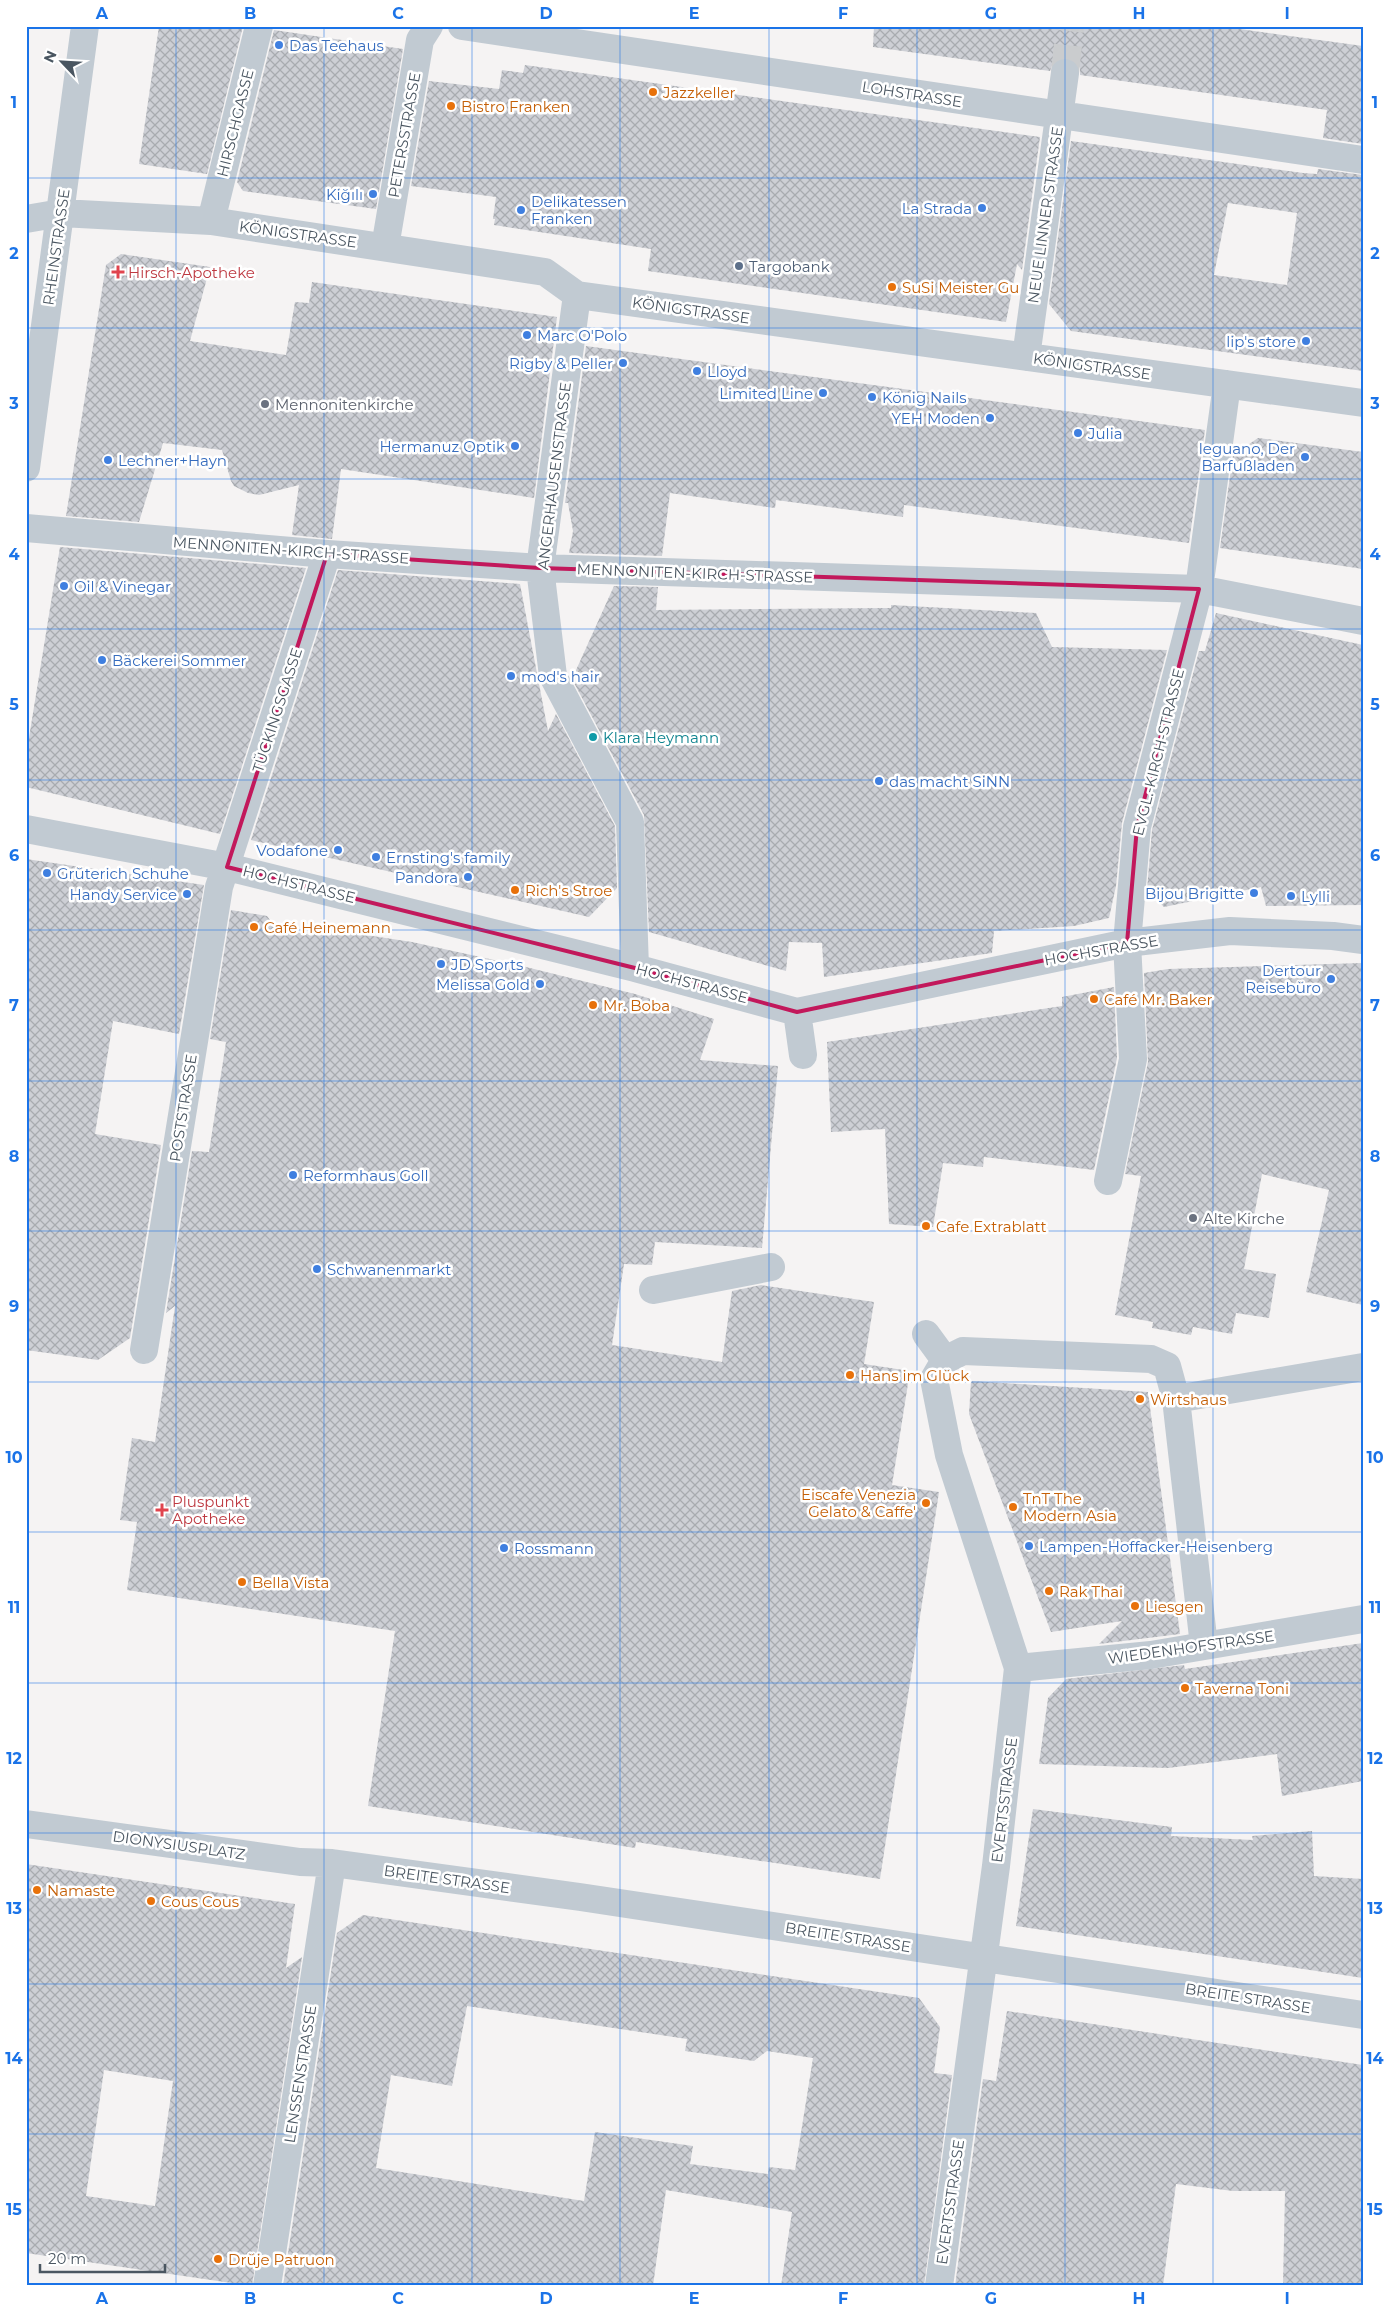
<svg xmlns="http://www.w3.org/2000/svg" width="1389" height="2312" font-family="Montserrat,sans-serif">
  <defs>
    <pattern id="building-cross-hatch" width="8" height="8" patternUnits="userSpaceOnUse" patternTransform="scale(1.25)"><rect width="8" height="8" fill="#cdcfd5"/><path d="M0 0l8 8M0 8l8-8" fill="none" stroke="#a8abb0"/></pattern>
  </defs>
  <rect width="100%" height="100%" fill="#f5f3f3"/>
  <!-- building -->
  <path fill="url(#building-cross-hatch)" fill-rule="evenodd" d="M159 26H243L207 174 139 164Z
    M874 26H1218L1363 46V144L1323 138 1327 110 1080 75V68L1075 61 1067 58 1059 59 1053 63 1050 71 873 47Z
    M274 30 403 49 376 209 243 191 237 182Z
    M525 65 1040 137 1022 270 1017 264 1006 322 648 271 651 249 494 225 495 219H493L496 197 411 186 429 81 499 89 502 70 523 73Z
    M1071 141 1303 173 1317 174 1318 169 1363 175V371L1071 331 1049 304ZM1228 203 1297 213 1287 285 1214 275Z
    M121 254 210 267 190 341 286 355 295 302 309 303 312 282 557 317 534 498 341 469 332 539 292 535 299 485 259 495 248 493 234 486 231 481 222 450 163 443 139 522 66 516 106 265Z
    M586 346 1205 430 1189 543 904 505 903 517 776 500 775 508 670 493 662 556 569 553 573 531 568 503H565Z
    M1258 438 1363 452V569L1220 548 1233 455Z
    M60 547 306 568 220 834 26 787V756Z
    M338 570 520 584 548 731 556 714 615 826 617 888 589 917 251 840Z
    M614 586 658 587 656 610 891 608V605L1036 613 1052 647 1167 650 1122 823 1116 886 1109 918 1074 926 994 931 992 953 824 977 822 943 789 942 786 971 649 932 644 815 572 679Z
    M1216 613 1363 645V905L1266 906 1261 887 1164 907 1147 890 1152 830 1199 651H1205Z
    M26 859 204 885 179 1034 113 1021 95 1134 161 1145 130 1338 98 1360 26 1350Z
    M231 910 267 916 277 929 311 935 320 928 412 942 526 967 635 994 714 1019 700 1060 778 1066 762 1248 655 1242 652 1265 624 1264 612 1345 722 1362 732 1291 761 1285 874 1302 864 1364 910 1371 892 1485 939 1492 880 1879 636 1842 635 1848 368 1806 395 1631 127 1590 137 1522 120 1520 132 1438 155 1442 175 1306 166 1313 192 1151 209 1152 226 1042 210 1039Z
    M1363 963V1305L1306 1292 1329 1190 1262 1174 1244 1269 1276 1274 1269 1318 1236 1313 1232 1334 1193 1327 1191 1335 1152 1328 1153 1322 1115 1315 1141 1176 1125 1174 1148 1062 1144 973 1168 969Z
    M1114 987 1117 1058 1094 1170 984 1157 983 1167 943 1163 933 1227 889 1224 885 1129 831 1132 827 1042 1062 1006V997Z
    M971 1381 1148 1392 1180 1634 1099 1644 1122 1621 1051 1632 969 1414Z
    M1363 1643V1781L1282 1796 1277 1754 1168 1768 1039 1764 1048 1698 1066 1679 1184 1665 1185 1669Z
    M1033 1809 1172 1827 1171 1836 1253 1840 1252 1836 1312 1831 1314 1876 1363 1879V1978L1016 1926Z
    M26 1864 295 1904 286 1968 302 1957 252 2286 26 2253ZM104 2070 173 2081 155 2206 86 2196Z
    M363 1915 919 1998 940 2027 934 2073 952 2075 924 2286H781L792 2212 666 2190 653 2286H283L337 1933ZM467 2006 687 2039 685 2051 754 2061 767 2051 813 2058 795 2170 769 2167 768 2174 690 2164 693 2146 595 2132 584 2201 376 2168 391 2075 452 2086Z
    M1007 2011 1363 2065V2286H1283L1285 2191H1233L1176 2184 1163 2286H955L983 2079 996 2081Z"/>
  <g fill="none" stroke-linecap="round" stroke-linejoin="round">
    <!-- minor-tunnel -->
    <path stroke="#caccce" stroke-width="28" stroke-dasharray="28 14" stroke-linecap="butt" d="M1065 73 1070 26"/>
    <!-- path -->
    <path stroke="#7ad0a6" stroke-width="3" stroke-dasharray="4 2.5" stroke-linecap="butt" d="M294 932 296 920"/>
    <!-- minor -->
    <path stroke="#c1cad2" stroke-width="28" d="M462 26 1363 160
      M26 219 61 213 211 221 545 272 577 295 1363 403
      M211 221 259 26
      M385 247 420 40 429 26
      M577 295 540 568 553 676 630 822 635 968
      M1026 357 1065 73
      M26 468 85 26
      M26 528 327 554 540 568 1199 589 1363 621
      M26 829 227 867 635 968 797 1012 1127 943 1230 931 1333 936 1363 940
      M797 1012 803 1055
      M1108 1181 1133 1059 1127 943 1137 827 1199 589 1227 384
      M653 1290 771 1267
      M926 1334 945 1360
      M144 1350 219 887 327 554
      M1176 1399 1363 1367
      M1018 1668 1151 1655 1363 1619
      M26 1824 300 1862 332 1863 580 1897 1363 2015
      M267 2286 332 1863
      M939 2286 996 1866 1018 1668 949 1455 934 1379 945 1360 963 1351 1151 1359 1167 1366 1176 1399 1204 1646"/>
  </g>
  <!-- marked area -->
  <path fill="none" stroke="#c2185b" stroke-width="4" stroke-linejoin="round" d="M327 554 540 568 1199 589 1137 827 1127 943 797 1012 635 968 227 867Z"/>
  <!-- grid -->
  <path fill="none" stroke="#1a73e8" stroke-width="1" stroke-opacity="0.55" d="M176 26V2286M324 26V2286M472 26V2286M620 26V2286M769 26V2286M917 26V2286M1065 26V2286M1213 26V2286M26 178H1363M26 328H1363M26 479H1363M26 629H1363M26 780H1363M26 930H1363M26 1081H1363M26 1231H1363M26 1382H1363M26 1532H1363M26 1683H1363M26 1833H1363M26 1984H1363M26 2134H1363"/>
  <!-- markers -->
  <g fill="#3f7fe0" stroke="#fff" stroke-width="2">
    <circle cx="279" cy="45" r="5"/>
    <circle cx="373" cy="194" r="5"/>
    <circle cx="982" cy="208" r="5"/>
    <circle cx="521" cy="210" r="5"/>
    <circle cx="527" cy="335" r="5"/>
    <circle cx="1306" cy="341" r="5"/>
    <circle cx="623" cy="363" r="5"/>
    <circle cx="697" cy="371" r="5"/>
    <circle cx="823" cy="393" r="5"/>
    <circle cx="872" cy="397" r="5"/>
    <circle cx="990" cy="418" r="5"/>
    <circle cx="1078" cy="433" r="5"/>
    <circle cx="515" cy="446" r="5"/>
    <circle cx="1305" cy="457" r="5"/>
    <circle cx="108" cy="460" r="5"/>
    <circle cx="64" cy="586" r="5"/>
    <circle cx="102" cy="660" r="5"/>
    <circle cx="511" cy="676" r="5"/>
    <circle cx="879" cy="781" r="5"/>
    <circle cx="338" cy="850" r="5"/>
    <circle cx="376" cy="857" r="5"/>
    <circle cx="47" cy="873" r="5"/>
    <circle cx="468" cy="877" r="5"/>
    <circle cx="1254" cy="893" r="5"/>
    <circle cx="187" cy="894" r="5"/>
    <circle cx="1291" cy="896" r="5"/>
    <circle cx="441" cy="964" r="5"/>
    <circle cx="1331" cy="979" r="5"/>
    <circle cx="540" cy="984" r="5"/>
    <circle cx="293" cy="1175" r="5"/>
    <circle cx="317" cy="1269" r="5"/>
    <circle cx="1029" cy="1546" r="5"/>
    <circle cx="504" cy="1548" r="5"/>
  </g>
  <g fill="#e8710a" stroke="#fff" stroke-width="2">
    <circle cx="653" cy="92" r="5"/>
    <circle cx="451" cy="106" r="5"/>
    <circle cx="892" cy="287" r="5"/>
    <circle cx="515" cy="890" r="5"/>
    <circle cx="254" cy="927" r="5"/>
    <circle cx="1094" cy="999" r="5"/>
    <circle cx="593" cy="1005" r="5"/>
    <circle cx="926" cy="1226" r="5"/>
    <circle cx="850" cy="1375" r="5"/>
    <circle cx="1140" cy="1399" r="5"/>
    <circle cx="926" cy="1503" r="5"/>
    <circle cx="1013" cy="1507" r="5"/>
    <circle cx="242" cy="1582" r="5"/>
    <circle cx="1049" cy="1591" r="5"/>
    <circle cx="1135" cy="1606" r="5"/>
    <circle cx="1185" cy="1688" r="5"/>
    <circle cx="37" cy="1890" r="5"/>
    <circle cx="151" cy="1901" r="5"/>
    <circle cx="218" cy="2259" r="5"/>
  </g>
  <circle fill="#5c6f8a" stroke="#fff" stroke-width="2" cx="739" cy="266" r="5"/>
  <g fill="#e0444e" stroke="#fff" stroke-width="2">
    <path d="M115.5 264.5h5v5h5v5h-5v5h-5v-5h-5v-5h5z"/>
    <path d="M159.5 1502.5h5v5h5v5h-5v5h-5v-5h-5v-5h5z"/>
  </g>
  <g fill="#6b7280" stroke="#fff" stroke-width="2">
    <circle cx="265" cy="404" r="5"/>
    <circle cx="1193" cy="1218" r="5"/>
  </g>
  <circle fill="#0f9aa8" stroke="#fff" stroke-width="2" cx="593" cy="737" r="5"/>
  <g text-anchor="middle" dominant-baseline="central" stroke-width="5" stroke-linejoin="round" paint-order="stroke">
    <!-- shop labels -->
    <g font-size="15" fill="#366cbe" stroke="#fff" text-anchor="start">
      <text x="289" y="45">Das Teehaus</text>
      <text x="363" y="194" text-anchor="end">Kiğılı</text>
      <text x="531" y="201">Delikatessen<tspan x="531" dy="17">Franken</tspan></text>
      <text x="972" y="208" text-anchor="end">La Strada</text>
      <text x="537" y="335">Marc O'Polo</text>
      <text x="1296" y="341" text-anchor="end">lip's store</text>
      <text x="613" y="363" text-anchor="end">Rigby &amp; Peller</text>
      <text x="707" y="371">Lloyd</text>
      <text x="813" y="393" text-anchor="end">Limited Line</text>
      <text x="882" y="397">König Nails</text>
      <text x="980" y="418" text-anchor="end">YEH Moden</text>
      <text x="1088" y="433">Julia</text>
      <text x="505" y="446" text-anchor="end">Hermanuz Optik</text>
      <text x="1295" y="448" text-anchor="end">leguano, Der<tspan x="1295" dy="17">Barfußladen</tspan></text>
      <text x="118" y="460">Lechner+Hayn</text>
      <text x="74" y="586">Oil &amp; Vinegar</text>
      <text x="112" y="660">Bäckerei Sommer</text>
      <text x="521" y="676">mod's hair</text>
      <text x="889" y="781">das macht SiNN</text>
      <text x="328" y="850" text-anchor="end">Vodafone</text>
      <text x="386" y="857">Ernsting's family</text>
      <text x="57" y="873">Grüterich Schuhe</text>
      <text x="458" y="877" text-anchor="end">Pandora</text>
      <text x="1244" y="893" text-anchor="end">Bijou Brigitte</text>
      <text x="177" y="894" text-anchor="end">Handy Service</text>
      <text x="1301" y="896">Lylli</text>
      <text x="451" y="964">JD Sports</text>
      <text x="1321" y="970" text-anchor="end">Dertour<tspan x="1321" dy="17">Reisebüro</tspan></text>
      <text x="530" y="984" text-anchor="end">Melissa Gold</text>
      <text x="303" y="1175">Reformhaus Goll</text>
      <text x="327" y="1269">Schwanenmarkt</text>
      <text x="1039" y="1546">Lampen-Hoffacker-Heisenberg</text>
      <text x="514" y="1548">Rossmann</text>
    </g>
    <!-- food labels -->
    <g font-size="15" fill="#c56008" stroke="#fff" text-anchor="start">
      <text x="663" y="92">Jazzkeller</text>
      <text x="461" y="106">Bistro Franken</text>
      <text x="902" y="287">SuSi Meister Gu</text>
      <text x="525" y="890">Rich's Stroe</text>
      <text x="264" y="927">Café Heinemann</text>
      <text x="1104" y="999">Café Mr. Baker</text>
      <text x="603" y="1005">Mr. Boba</text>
      <text x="936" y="1226">Cafe Extrablatt</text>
      <text x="860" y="1375">Hans im Glück</text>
      <text x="1150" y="1399">Wirtshaus</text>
      <text x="916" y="1494" text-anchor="end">Eiscafe Venezia<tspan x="916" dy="17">Gelato &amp; Caffe'</tspan></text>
      <text x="1023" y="1498">TnT The<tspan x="1023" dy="17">Modern Asia</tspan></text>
      <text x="252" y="1582">Bella Vista</text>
      <text x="1059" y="1591">Rak Thai</text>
      <text x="1145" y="1606">Liesgen</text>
      <text x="1195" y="1688">Taverna Toni</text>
      <text x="47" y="1890">Namaste</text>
      <text x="161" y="1901">Cous Cous</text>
      <text x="228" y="2259">Drüje Patruon</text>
    </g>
    <!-- street labels -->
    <g font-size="15" fill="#4a5661" stroke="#fff">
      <text transform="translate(912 94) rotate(9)">LOHSTRASSE</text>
      <text transform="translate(235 123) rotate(-76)">HIRSCHGASSE</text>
      <text transform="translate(404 135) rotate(-80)">PETERSSTRASSE</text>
      <text transform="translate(1045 215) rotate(-82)">NEUE LINNER STRASSE</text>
      <text transform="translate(298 234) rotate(8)">KÖNIGSTRASSE</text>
      <text transform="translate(56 247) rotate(-82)">RHEINSTRASSE</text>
      <text transform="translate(691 310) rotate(8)">KÖNIGSTRASSE</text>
      <text transform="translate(1092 366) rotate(8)">KÖNIGSTRASSE</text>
      <text transform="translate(554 476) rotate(-83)">ANGERHAUSENSTRASSE</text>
      <text transform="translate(291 550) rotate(4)">MENNONITEN-KIRCH-STRASSE</text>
      <text transform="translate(695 573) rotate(2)">MENNONITEN-KIRCH-STRASSE</text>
      <text transform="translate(277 710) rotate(-72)">TÜCKINGSGASSE</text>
      <text transform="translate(1158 752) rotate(-76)">EVGL.-KIRCH-STRASSE</text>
      <text transform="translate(299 884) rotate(14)">HOCHSTRASSE</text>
      <text transform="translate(1101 950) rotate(-10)">HOCHSTRASSE</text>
      <text transform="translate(692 983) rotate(15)">HOCHSTRASSE</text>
      <text transform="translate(183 1108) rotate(-81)">POSTSTRASSE</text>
      <text transform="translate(1191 1647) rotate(-8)">WIEDENHOFSTRASSE</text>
      <text transform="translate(1004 1800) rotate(-83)">EVERTSSTRASSE</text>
      <text transform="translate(179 1845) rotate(8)">DIONYSIUSPLATZ</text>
      <text transform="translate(447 1879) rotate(8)">BREITE STRASSE</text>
      <text transform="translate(848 1937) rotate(9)">BREITE STRASSE</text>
      <text transform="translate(1248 1998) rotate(9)">BREITE STRASSE</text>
      <text transform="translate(300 2074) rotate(-81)">LENSSENSTRASSE</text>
      <text transform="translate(950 2202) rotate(-82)">EVERTSSTRASSE</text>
    </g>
    <!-- service labels -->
    <g font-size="15" fill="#4e5e75" stroke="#fff" text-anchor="start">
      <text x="749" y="266">Targobank</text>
    </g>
    <!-- health labels -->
    <g font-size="15" fill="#be3a42" stroke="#fff" text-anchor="start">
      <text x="128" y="272">Hirsch-Apotheke</text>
      <text x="172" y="1501">Pluspunkt<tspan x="172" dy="17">Apotheke</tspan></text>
    </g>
    <!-- worship labels -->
    <g font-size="15" fill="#5b616d" stroke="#fff" text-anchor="start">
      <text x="275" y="404">Mennonitenkirche</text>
      <text x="1203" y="1218">Alte Kirche</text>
    </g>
    <!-- culture labels -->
    <g font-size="15" fill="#0d838f" stroke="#fff" text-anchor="start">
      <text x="603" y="737">Klara Heymann</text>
    </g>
  </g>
  <!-- border -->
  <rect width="1389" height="2312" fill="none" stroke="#ffffff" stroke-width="55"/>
  <!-- north arrow -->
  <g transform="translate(62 62) rotate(295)" stroke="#ffffff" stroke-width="4" paint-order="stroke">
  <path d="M0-4L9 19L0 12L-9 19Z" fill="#4a5661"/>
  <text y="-8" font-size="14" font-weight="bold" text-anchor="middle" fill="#4a5661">N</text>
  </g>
  <!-- scale -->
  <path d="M40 2264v8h125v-8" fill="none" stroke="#4a5661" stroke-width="2.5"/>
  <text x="48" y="2264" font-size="15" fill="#4a5661" stroke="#ffffff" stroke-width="4" paint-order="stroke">20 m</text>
  <rect x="28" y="28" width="1334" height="2256" fill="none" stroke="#1a73e8" stroke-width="2"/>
  <g font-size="16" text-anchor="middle" font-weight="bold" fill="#1a73e8">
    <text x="102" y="19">A</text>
    <text x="250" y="19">B</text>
    <text x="398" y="19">C</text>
    <text x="546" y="19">D</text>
    <text x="694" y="19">E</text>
    <text x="843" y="19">F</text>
    <text x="991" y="19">G</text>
    <text x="1139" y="19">H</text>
    <text x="1287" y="19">I</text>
    <text x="14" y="108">1</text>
    <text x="1375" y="108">1</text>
    <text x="14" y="259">2</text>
    <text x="1375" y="259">2</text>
    <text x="14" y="409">3</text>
    <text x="1375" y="409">3</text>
    <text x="14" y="560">4</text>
    <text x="1375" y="560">4</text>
    <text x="14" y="710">5</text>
    <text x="1375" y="710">5</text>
    <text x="14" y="861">6</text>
    <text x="1375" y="861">6</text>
    <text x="14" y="1011">7</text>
    <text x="1375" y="1011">7</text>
    <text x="14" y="1162">8</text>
    <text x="1375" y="1162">8</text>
    <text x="14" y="1312">9</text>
    <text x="1375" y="1312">9</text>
    <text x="14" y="1463">10</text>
    <text x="1375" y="1463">10</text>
    <text x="14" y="1613">11</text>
    <text x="1375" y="1613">11</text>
    <text x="14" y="1764">12</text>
    <text x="1375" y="1764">12</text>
    <text x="14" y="1914">13</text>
    <text x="1375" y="1914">13</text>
    <text x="14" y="2064">14</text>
    <text x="1375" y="2064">14</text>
    <text x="14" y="2215">15</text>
    <text x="1375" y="2215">15</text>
    <text x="102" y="2304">A</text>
    <text x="250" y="2304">B</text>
    <text x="398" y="2304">C</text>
    <text x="546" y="2304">D</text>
    <text x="694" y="2304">E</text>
    <text x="843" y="2304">F</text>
    <text x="991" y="2304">G</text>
    <text x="1139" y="2304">H</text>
    <text x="1287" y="2304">I</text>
  </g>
</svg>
